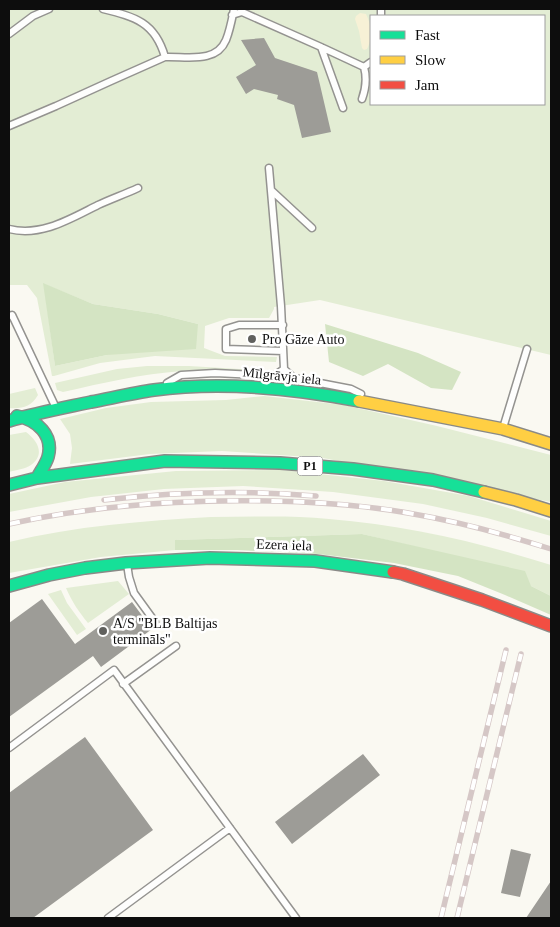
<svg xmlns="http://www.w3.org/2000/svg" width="560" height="927" font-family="'Times New Roman',serif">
  <rect width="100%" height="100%" fill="#faf9f2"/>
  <!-- green -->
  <path fill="#e3edd4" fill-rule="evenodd" d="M9 9H551V355L320 300 274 307V309L269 318H229L205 326 204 348 225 356 277 357 276 362 155 356 100 363 54 376H52L37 298 27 285H9ZM371 16H544V104H371ZM44 284 93 304 158 314 198 324 107 355 55 366Z
    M147 366H189L273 371 267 373C238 372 210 369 182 371 141 374 103 383 63 392L57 390 55 383 117 369Z
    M35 388 38 395C31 407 22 409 9 408V394Z
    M264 396 344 405 437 426 551 455V502L323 458 222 451 150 454 70 464 72 448 70 434 60 419 106 408 151 402 226 400Z
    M26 432C37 440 46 454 31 465 26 469 15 470 9 472V435Z
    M282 470 384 481 469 496 551 521V536L487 518 423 504 333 492 243 486 164 489 91 497 9 512V494L65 482 176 471Z
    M211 517C250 517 290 515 329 519 405 525 478 542 551 565V596L531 586 437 552 362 534 176 540 175 550 101 557 9 573V542C75 526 143 521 211 517Z
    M118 581 129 594 88 623C79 612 72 602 66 588Z
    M61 590 67 603 86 629 77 635 48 594Z"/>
  <!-- forest -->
  <path fill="#d4e4c3" d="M43 283 93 304 158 314 198 324 196 349 107 355 55 366Z
    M325 324 418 353 461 372 452 390 431 388 388 364 363 376 329 362Z
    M362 534 525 571 531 586 551 596V615L505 595 458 576 394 563 318 554 237 550H175V540Z"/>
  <!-- sand -->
  <path fill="#f7f1d6" d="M360 13 366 14C372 26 373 38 367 49L364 50 362 48 359 31 355 19 356 16Z"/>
  <!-- building -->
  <path fill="#9d9c97" d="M264 38 275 58 317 72 331 132 302 138 294 105 277 99 278 95 254 89 246 94 236 77 256 65 241 40Z
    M42 599 75 644 132 602 152 629 101 667 93 656 9 717V623Z
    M85 737 153 830 33 918H9V793Z
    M363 754 380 775 292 844 275 822Z
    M511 849 531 854 520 897 501 893Z
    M551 881V918H526Z"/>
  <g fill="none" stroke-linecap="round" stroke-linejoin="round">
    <!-- lane casing -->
    <g stroke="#949390" stroke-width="9">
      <path id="lane" d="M103 9C135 17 155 22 165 57 186 56 216 64 226 40 230 30 232 19 234 9
        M381 9V16
        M232 15 242 12 321 47 364 67
        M9 34 33 16 49 9
        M321 47 343 108
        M362 99C366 88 367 78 364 67L371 62
        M9 126 56 106 111 81 165 57
        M269 168 281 306 284 369 294 378 351 389 361 394
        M271 190 312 228
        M9 229C41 237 70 219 98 205 111 199 125 194 138 188
        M9 316 12 315 56 408
        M283 325H239L226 329V349L283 351
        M167 383 181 375 215 373 274 376 284 369
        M503 428 527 349
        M127 564 129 577 134 593 155 622
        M123 684 176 646
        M9 748 114 670 296 918
        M108 918 230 828"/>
    </g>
    <!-- fast casing -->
    <g stroke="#8a8a87" stroke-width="14">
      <path id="fast" d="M17 416C37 420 54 435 48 457 46 464 40 472 37 478
        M9 421C36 413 63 408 91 402 112 398 133 393 154 390 222 381 292 388 359 401
        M9 485 37 478 165 461 280 463 353 469 433 480 484 492
        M9 586 49 575 85 568 126 563 210 558 315 561 393 572"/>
    </g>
    <!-- slow casing -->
    <g stroke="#8a8a87" stroke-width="14">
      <path id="slow" d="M359 401 503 429 551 444
        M484 492 516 500 551 511"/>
    </g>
    <!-- jam casing -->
    <g stroke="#8a8a87" stroke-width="14">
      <path id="jam" d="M393 572 403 574 482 600 551 626"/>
    </g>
    <!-- lane -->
    <use href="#lane" stroke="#fefefd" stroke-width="6"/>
    <!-- fast -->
    <use href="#fast" stroke="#16e098" stroke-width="11"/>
    <!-- slow -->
    <use href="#slow" stroke="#ffcf43" stroke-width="11"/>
    <!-- jam -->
    <use href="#jam" stroke="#f24e42" stroke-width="11"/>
    <!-- rail casing -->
    <g stroke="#d5c7c6" stroke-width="5.5">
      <path id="rail" d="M104 500C175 492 245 490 316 496
        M9 524C96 505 183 499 272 501 318 502 363 505 408 513 456 521 504 534 551 549
        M441 918 506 650
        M457 918 521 654"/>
    </g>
    <!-- rail -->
    <use href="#rail" stroke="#fff" stroke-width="4" stroke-dasharray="11" stroke-linecap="butt"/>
  </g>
  <!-- markers -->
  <g fill="#60605d" stroke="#fff" stroke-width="2">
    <circle cx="252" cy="339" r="5"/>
    <circle cx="103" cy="631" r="5"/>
  </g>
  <g text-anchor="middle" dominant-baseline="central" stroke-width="5" stroke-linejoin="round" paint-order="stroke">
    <!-- shield labels -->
    <rect fill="#fff" stroke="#565656" stroke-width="1" x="297.5" y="456.5" width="25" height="19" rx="4"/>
    <g font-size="12" font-weight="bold" fill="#0d0d0d">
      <text x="310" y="466">P1</text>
    </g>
    <!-- poi labels -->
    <g font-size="14" fill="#0d0d0d" stroke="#fff" text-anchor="start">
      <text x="262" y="339">Pro Gāze Auto</text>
      <text x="113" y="623">A/S "BLB Baltijas<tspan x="113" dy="16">termināls"</tspan></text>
    </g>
    <!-- street labels -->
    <g font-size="14" fill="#0d0d0d" stroke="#fff">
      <text transform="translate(282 376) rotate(6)">Mīlgrāvja iela</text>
      <text transform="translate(284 545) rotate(2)">Ezera iela</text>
    </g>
  </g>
  <!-- border -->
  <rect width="560" height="927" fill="none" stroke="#0d0d0d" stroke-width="20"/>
  <!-- legend -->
  <rect x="370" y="15" width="175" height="90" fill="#ffffff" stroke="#9e9e9e"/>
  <rect x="380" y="31" width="25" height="8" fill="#16e098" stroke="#9e9e9e"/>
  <text x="415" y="40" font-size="15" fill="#0d0d0d">Fast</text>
  <rect x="380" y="56" width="25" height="8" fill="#ffcf43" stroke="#9e9e9e"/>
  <text x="415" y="65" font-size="15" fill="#0d0d0d">Slow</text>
  <rect x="380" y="81" width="25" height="8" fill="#f24e42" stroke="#9e9e9e"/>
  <text x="415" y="90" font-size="15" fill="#0d0d0d">Jam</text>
</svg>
